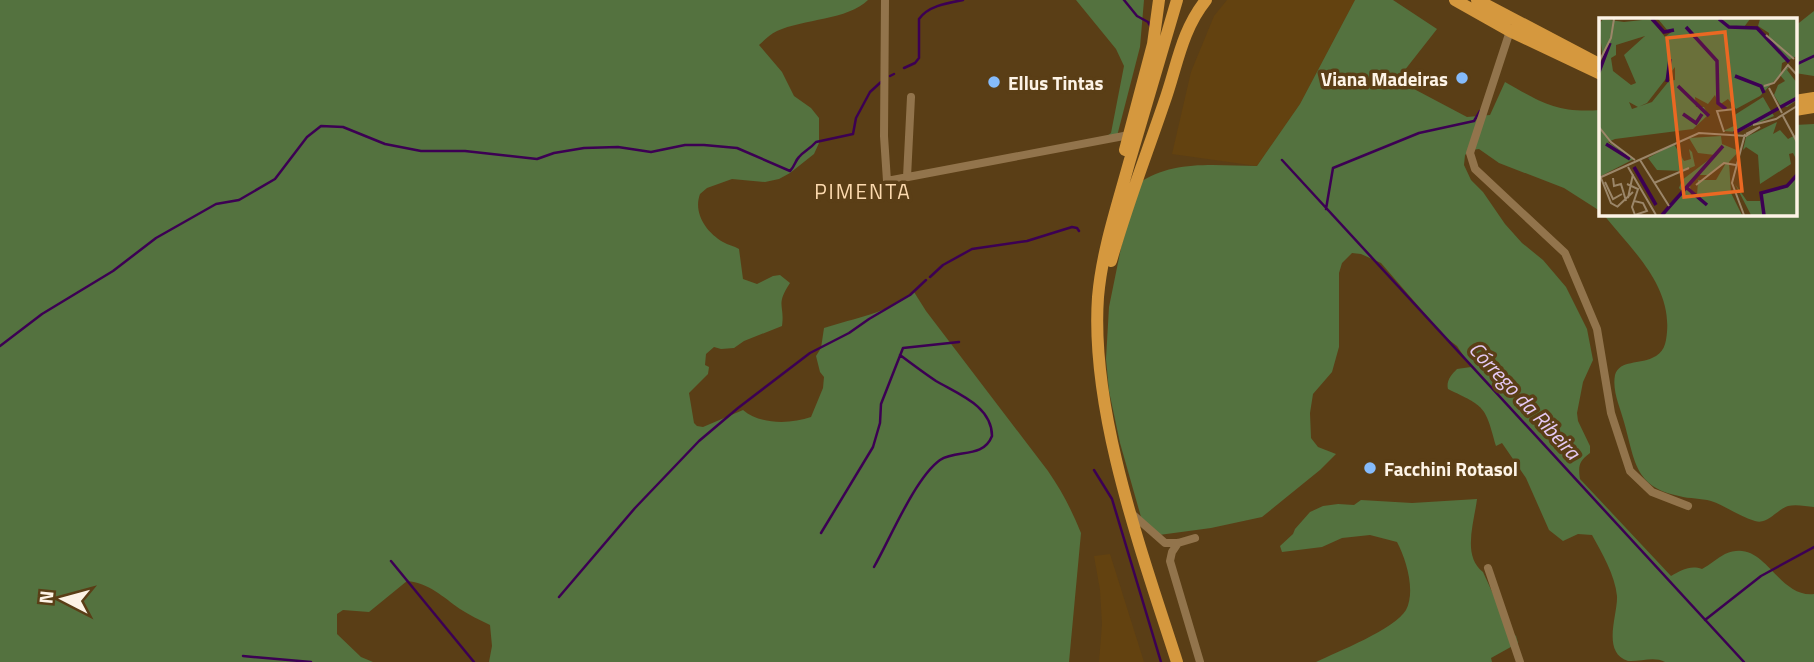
<svg xmlns="http://www.w3.org/2000/svg" width="1814" height="662" font-family="'Titillium Web',sans-serif">
  <rect width="100%" height="100%" fill="#5a3e16"/>
  <!-- built -->
  <path fill="#634210" d="M1227 0H1355L1300 104 1257 166 1172 154 1191 72 1214 16Z
    M1110 554 1144 662H1099L1102 624 1100 590 1094 556Z"/>
  <!-- green -->
  <path fill="#54723f" d="M0 0H868C848 20 803 19 777 31 770 34 765 40 759 45L782 72 794 96 811 108 819 118V143L814 154 790 173 779 179 765 182 732 179 707 188 700 194C693 213 706 232 723 242 728 245 734 246 739 249L743 279 757 284 773 276 780 275 790 283C775 306 785 304 782 326L744 341 734 348 721 349 714 347 706 354 705 365 709 367 708 374 689 393 694 423 697 426 703 427 743 410C760 425 791 424 811 417L823 388 824 377 820 372 816 356 821 348 824 328C855 318 888 313 914 292L926 311 1048 471C1062 491 1072 511 1081 533L1069 662H489L492 646 490 625C480 620 469 615 460 609 443 597 429 583 407 581L369 612 343 610 337 614V634L361 657 373 662H0Z
    M1076 0H1144L1140 47 1116 140 1103 139 1111 133 1124 66 1116 49Z
    M1355 0H1393L1437 29 1397 80 1467 117 1490 115 1505 82C1542 103 1557 113 1600 110V211L1564 188 1499 163 1479 149 1470 150 1465 155 1464 165 1471 180 1483 192 1505 224 1522 243 1543 260 1566 287 1587 329 1593 360 1583 382 1577 413 1578 421 1590 446V453C1579 461 1578 466 1580 479L1671 576C1682 570 1690 565 1702 569 1710 565 1717 558 1725 554 1765 536 1776 598 1814 594V662H1665C1654 656 1640 662 1628 661 1601 652 1618 615 1617 596 1615 575 1602 553 1592 535L1578 534 1563 541 1549 530 1526 478 1502 443 1496 446C1485 405 1485 407 1448 389 1446 381 1451 375 1457 369L1471 367 1457 346 1445 337 1381 263 1361 254 1352 253 1342 263 1339 273V347L1332 372 1313 394 1310 413 1311 438 1318 447 1336 454 1320 470 1262 517 1211 528 1159 535 1141 517 1120 443 1109 391 1106 359 1109 307 1122 243 1138 184C1172 159 1217 166 1257 166L1300 104Z
    M1814 11V76L1795 73V26Z
    M1814 124V507C1806 506 1795 504 1788 506 1776 510 1768 525 1755 521 1740 517 1726 506 1711 501 1701 498 1690 499 1679 496 1634 487 1635 460 1624 422 1620 407 1612 391 1615 375 1619 360 1641 364 1652 358 1664 353 1666 344 1667 332 1671 284 1631 249 1603 214H1795V125Z
    M1477 499C1474 523 1462 556 1483 572L1510 631 1516 636 1518 643 1491 658 1492 662H1316C1337 652 1395 629 1406 610 1416 591 1406 559 1397 542L1370 535 1342 538 1322 547 1282 552 1280 546 1293 534 1295 529 1310 512 1323 506 1338 504 1354 505 1361 500 1412 503Z"/>
  <g fill="none" stroke-linecap="round" stroke-linejoin="round">
    <!-- stream -->
    <path stroke="#3c0053" stroke-width="2.5" d="M1124 0 1137 16 1148 22 1151 27
      M1795 65 1814 56
      M904 68 915 63 919 58V19C928 6 947 3 963 0
      M890 76 894 74
      M1282 160 1744 662
      M1326 209 1333 168 1419 133 1474 121 1480 111
      M930 277 943 265 972 249 1027 241 1072 227 1077 228 1079 231
      M0 346 42 314 113 271 156 238 216 204 239 200 275 179 307 137 321 126 343 127 385 144 421 151H465L537 159 554 153 584 148 618 147 651 152 685 145H704L737 148 790 171C795 166 795 161 799 157 804 151 809 150 816 142L853 134 856 118 870 92 881 82
      M1094 470 1112 499 1161 662
      M821 533 873 447 880 423 881 404 903 348 959 342
      M391 561 474 662
      M874 567C890 539 915 478 940 460 957 449 983 459 992 436 992 406 958 394 936 381 924 373 912 364 900 355
      M559 597 635 508 699 441 738 408 810 353 849 333 869 319 910 295 926 280
      M1705 620 1761 576 1814 547
      M243 656 311 662"/>
    <!-- minor -->
    <path stroke="#92744c" stroke-width="8" d="M885 0 884 136 887 181 1129 135
      M1510 31 1470 153 1475 169 1565 253 1597 329 1611 413 1630 471 1652 492 1688 506
      M907 177 911 97
      M1131 513 1165 543H1178L1195 538
      M1178 543 1172 552 1170 561 1200 662
      M1488 568 1520 662"/>
    <!-- highway -->
    <path stroke="#d5983e" stroke-width="12" d="M1177 0C1161 54 1145 108 1129 163 1117 207 1102 251 1098 297 1090 411 1142 553 1177 662
      M1455 0 1510 31 1601 74
      M1477 0 1601 65
      M1795 101 1814 98
      M1795 110 1814 107
      M1125 150 1153 44 1159 0
      M1111 261C1126 207 1146 156 1164 103 1177 67 1181 31 1206 0"/>
  </g>
  <!-- markers -->
  <g fill="#85bbfb" stroke="#5a3e16" stroke-width="2.5">
    <circle cx="1462" cy="78" r="7"/>
    <circle cx="994" cy="82" r="7"/>
    <circle cx="1370" cy="468" r="7"/>
  </g>
  <g text-anchor="middle" dominant-baseline="central" stroke-width="7" stroke-linejoin="round" paint-order="stroke">
    <!-- poi labels -->
    <g font-size="19" font-weight="bold" fill="#fdf3e6" stroke="#5a3e16" text-anchor="start">
      <text x="1448" y="78" text-anchor="end">Viana Madeiras</text>
      <text x="1008" y="82">Ellus Tintas</text>
      <text x="1384" y="468">Facchini Rotasol</text>
    </g>
    <!-- neighbourhood labels -->
    <g font-size="21" letter-spacing="2" fill="#fcdaaf" stroke="#5a3e16">
      <text x="863" y="191">PIMENTA</text>
    </g>
    <!-- water labels -->
    <g font-size="21" font-style="italic" fill="#e5c9f4" stroke="#5a3e16">
      <text transform="translate(1525 400) rotate(47)">Córrego da Ribeira</text>
    </g>
  </g>
  <!-- overview -->
  <g transform="translate(1599 18)">
    <rect width="198" height="198" fill="#5a3e16"/>
    <path d="M4 1 25 4 52 1 66 19 75 12 69 13 59 1H151L145 9 157 11 170 23V15L159 8 161 1H198V38L183 45 182 54 191 48 188 52 198 65V82L188 89 181 87 175 77 179 67 186 63 181 57 161 78 137 91 129 81 120 87 116 77 109 86 96 79 97 89H105L109 97 94 111 16 121 9 124 35 141 0 159V61L4 43 0 6ZM46 18 25 37 37 65 32 67 14 53 12 40 17 37V27ZM76 49V62L70 63 53 84 33 91 30 84 39 89 48 85ZM164 79 175 98 139 114 124 113 137 107 134 98ZM178 104 174 116 181 112 189 121 198 116V143L194 135 190 136 192 146 161 166 159 137 147 129 144 132 147 119ZM122 118 123 126 140 133 130 144 132 175 143 197H64L84 174 80 170 83 162 116 137 99 135 90 120ZM127 145 117 162H99L98 178 92 180 91 166 99 157H109ZM75 126 85 143 92 141 90 131 93 134 96 148 84 153 58 152 49 140ZM198 159V197H152L136 166 148 183H161L162 176 189 169Z" fill="#54723f" fill-rule="evenodd"/>
    <path fill="none" stroke="#3c0053" stroke-width="3.5" d="M53 1 65 14 75 12M120 1 130 9 158 10 190 44M87 9 118 43 119 85 127 91M0 54 11 25M136 58 162 68 165 75M68 64 71 41M79 68 110 98M84 96 97 105 103 96M135 115 198 80M7 126 31 141M35 149 57 187M88 170 108 187M63 197 124 128M165 197 162 175 188 168 198 157"/>
    <path fill="none" stroke="#9b8669" stroke-width="2" d="M167 17 195 41M0 44 12 20 15 1M0 61V109L12 124 36 142M165 68 175 65 189 47 198 57M170 70 183 95M184 98 198 124M154 107 177 101 198 88M125 114 118 93 136 91M41 142 70 188M29 149 57 197M0 160 100 115 147 118 161 109 147 116M2 160 12 185 19 189M14 160 15 168 22 166 27 183M6 164 14 181 23 176M55 165 90 150M28 166 39 171 33 189 36 197M97 167 125 145 137 147M29 180 34 156M35 183 44 185 48 193 36 197M18 189 34 174M145 197 133 165 146 116"/>
    <path fill="#ea6822" fill-opacity="0.15" stroke="#ea6822" stroke-width="3.5" d="M126 14 143 173 85 179 68 20Z"/>
    <rect width="198" height="198" fill="none" stroke="#fdf3e6" stroke-width="3.5"/>
  </g>
  <!-- north arrow -->
  <g transform="translate(63 599) rotate(276)" stroke="#5a3e16" stroke-width="5" paint-order="stroke">
  <path d="M0-5L12 26L0 18L-12 26Z" fill="#fdf3e6"/>
  <text y="-10" font-size="19" font-weight="bold" text-anchor="middle" fill="#fdf3e6">N</text>
  </g>
</svg>
